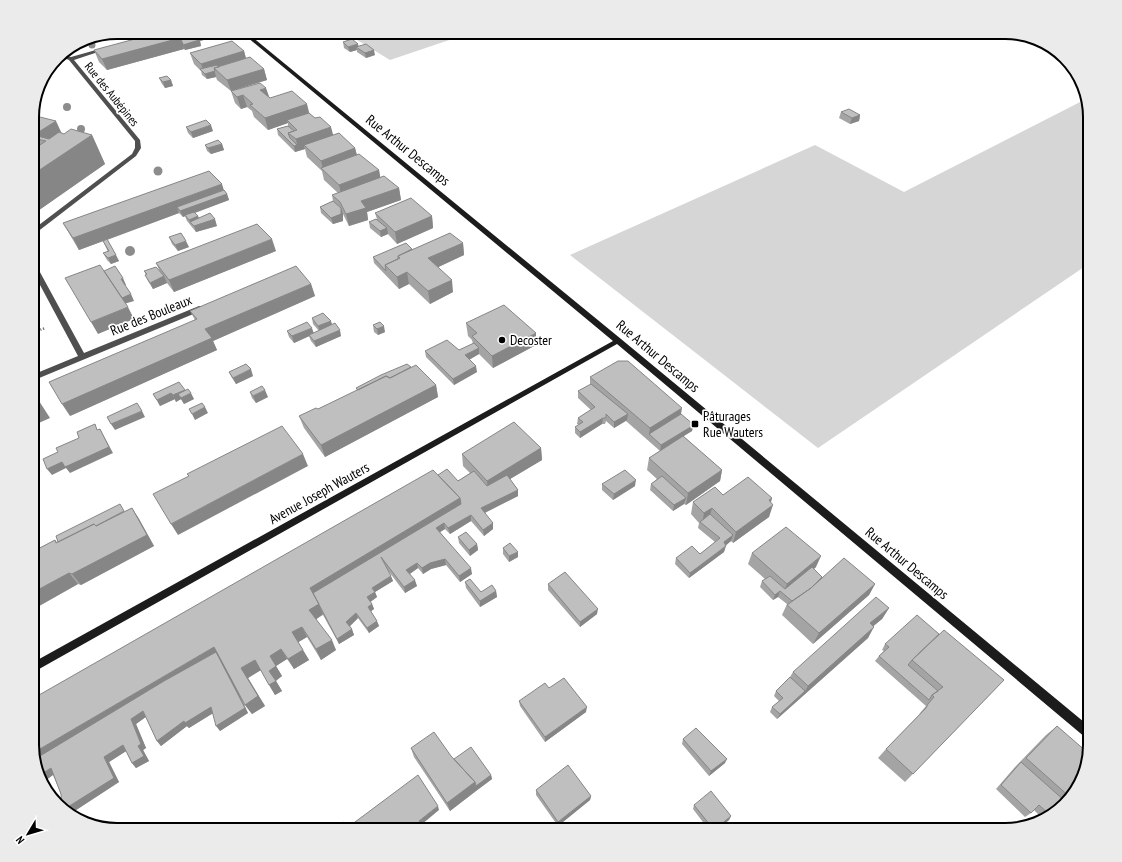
<svg xmlns="http://www.w3.org/2000/svg" width="1122" height="862" font-family="'PT Sans Narrow',sans-serif">
  <rect width="100%" height="100%" fill="#fff"/>
  <!-- green -->
  <path fill="#d6d6d6" d="M344 32H473L390 60Z
    M1086 99 1090 117V263L818 448 570 255 815 145 904 192Z"/>
  <g fill="none" stroke-linecap="round" stroke-linejoin="round">
    <!-- path-far1 -->
    <path stroke="#717171" stroke-width="2" stroke-dasharray="1 1.5" stroke-linecap="butt" d="M43 329 45 328"/>
    <!-- path -->
    <path stroke="#717171" stroke-width="2.5" stroke-dasharray="1 2" stroke-linecap="butt" d="M32 333 45 328"/>
    <!-- street -->
    <path fill="#4f4f4f" fill-rule="evenodd" d="M103 48 107 49 74 60 140 140 141 148 136 156 32 236V230L35 228 132 154 135 148V141L69 60 59 56 60 54 71 57Z
      M32 261 35 263 84 353 199 306H203L204 308 203 310 32 381V375L78 356 32 270Z"/>
    <!-- secondary -->
    <path fill="#1c1c1c" fill-rule="evenodd" d="M241 32H246L621 339 1090 727V739L1086 738 617 344 32 673V663L613 341Z"/>
  </g>
  <!-- trees -->
  <g fill="#8c8c8c">
    <circle cx="92" cy="45" r="3.5"/>
    <circle cx="67" cy="107" r="4"/>
    <circle cx="81" cy="129" r="4"/>
    <circle cx="158" cy="171" r="4.5"/>
    <circle cx="130" cy="251" r="5"/>
  </g>
  <!-- wall -->
  <path fill="#a4a4a4" d="M218 36 200 41 201 46 185 50 184 49 107 70 99 62 94 50Z
    M343 42 358 46 375 55 366 58 357 52V50L350 52 344 48Z
    M244 51 246 59 264 69 267 80 231 91 217 80 216 77 207 79 202 75 201 71 194 64 190 53Z
    M159 78 171 80 173 86 165 88 162 84Z
    M231 91 269 97 270 98 310 114 333 135 355 148 357 155 379 170 380 177 399 188 401 200 367 212 368 220 349 226 343 214V221L333 224 321 213 320 207 333 201 332 195 338 193 324 180 322 171 307 157 305 149 295 152 278 135 277 129 288 126V123L268 130 254 117 252 111 247 107 241 109 235 103Z
    M841 112 860 115 859 121 850 124 839 118Z
    M32 118 61 133 64 134 92 135 105 164 32 215Z
    M186 127 213 131 193 138 188 133Z
    M222 144 224 150 211 154 207 151 205 145Z
    M224 190 227 194 229 200 195 213 199 218 217 226 196 232 187 221 185 216 183 217 179 213 107 240 119 261 111 264 107 260 103 253 108 252 103 241 79 250 70 235 63 223Z
    M375 213 432 216 433 228 397 244 388 234 381 237 370 228 369 222 377 219Z
    M169 237 189 247 178 251 172 244Z
    M463 243 464 255 438 267 453 292 430 304 409 284 399 289 374 263 373 257 412 249Z
    M276 251 174 292 167 283 153 289 148 281 145 275H146L144 271 160 272 156 263Z
    M311 284 315 296 213 341 217 350 70 416 195 320 190 311Z
    M312 318 332 325 341 336 316 347 311 341 309 336 294 343 289 337 287 331 313 333 319 331 313 324Z
    M466 323 536 345 493 368 479 354 469 360 477 372 454 385 426 357 425 351 459 350 473 344 472 340 468 336Z
    M373 325 385 332 378 335 374 332Z
    M411 367 436 385 438 397 325 457 304 428 299 416 318 409 357 391 356 388Z
    M229 372 253 376 236 384 232 378Z
    M590 377 681 414 692 431 683 436 722 470 720 481 686 505 684 504 673 511 650 490 651 484 657 479 647 470 649 458 660 451 626 421 614 428 606 421 605 424H602L580 438 575 433V427L579 425 577 424 578 418 591 410 578 398V391L590 385Z
    M185 390 194 399 184 404 181 399 176 402 175 399 160 406 153 394Z
    M250 392 268 397 256 403 252 398Z
    M541 448 542 460 510 479 518 490V496L485 513 493 529 484 536 471 521 450 534 445 529 440 532 472 574 460 582 446 565 431 569 423 574 418 568 410 574 417 586 405 593 387 569 393 581 375 592 377 597 370 602 372 604 374 609 371 611 379 626 369 633 358 618 350 626 354 635 339 644 323 615 316 619 336 650 321 660 307 637 298 642 309 660 294 669 287 659 276 666 282 676 276 681 282 691 275 695 261 670 248 678 265 706 252 714 245 705 233 682 248 713 220 731 213 713 189 728 187 726 161 746 157 741 146 717 136 724 146 748 143 750 149 761 136 768 132 763 126 751 109 762 119 782 70 814 65 812 61 794 53 775 46 780 51 795 41 783 438 475 458 481 470 473 463 466 462 454Z
    M602 484 635 486 613 500 602 490Z
    M723 495 772 498 771 502 769 517 733 543 731 541 725 545 724 552 689 578 675 564 676 558 700 554 715 542 698 528 699 523 691 514 693 502Z
    M132 508 139 519 154 546 81 585 78 584 32 610V552L55 540 57 542Z
    M458 537 477 544 478 550 470 556 459 543Z
    M503 548 518 552V557L509 562 503 554Z
    M752 553 816 567 814 569 822 577 875 584 869 595 813 644 782 615 787 604 778 597 773 600 760 587 762 581 765 579 748 564Z
    M465 582 481 592 496 591 497 597 480 607 466 588Z
    M548 584 597 614 580 627 548 590Z
    M889 608 882 619 873 626 868 638 777 719 770 712 772 707 779 701 774 696 776 691 790 677 793 672Z
    M939 634 1004 680 905 782 878 758 886 749 919 715 920 713 926 706 875 661 879 656 884 651 882 650 885 644Z
    M549 688 586 712 545 742 520 706 519 701Z
    M1057 726 1072 797 1044 820 1034 810 1031 813 1025 817 996 789 1015 767 1046 735Z
    M683 739 725 763 709 776 682 744Z
    M411 748 451 756 454 759 491 775 492 779 450 811 414 757Z
    M536 790 591 796 590 800 558 826 536 795Z
    M694 805 731 816 729 820 717 830H709L693 809Z"/>
  <!-- shaded-wall -->
  <path fill="#868686" d="M190 32H216L218 36 200 41 201 46 185 50 183 44 184 49 107 70 102 59Z
    M358 44 359 48 356 47 357 50 350 52 348 47Z
    M374 50 375 55 366 58 365 53Z
    M244 51 247 62 214 68 216 77 207 79 201 64Z
    M264 69 267 80 231 91 227 80Z
    M171 80 173 86 165 88 163 82Z
    M266 88 270 99 260 90Z
    M243 95 247 107 241 109 237 97Z
    M307 104 310 116 287 120 288 123 268 130 265 118Z
    M860 115 859 121 850 124 852 118Z
    M56 121 69 149 32 136Z
    M211 125 213 131 193 138 191 132Z
    M331 127 334 138 304 145 305 149 295 152 294 146 297 145 296 139Z
    M92 135 105 164 32 215V175Z
    M222 144 224 150 211 154 208 148Z
    M355 148 358 160 323 169 321 161Z
    M379 170 381 182 342 197 339 185Z
    M222 184 225 194H227L229 200 183 217 180 211 177 207 179 213 79 250 73 238Z
    M399 188 401 200 367 212 368 220 349 226 346 214 361 201Z
    M341 208 343 214V221L333 224 331 218Z
    M198 216 201 223 190 222 192 226 189 220Z
    M432 216 433 228 397 244 395 232Z
    M215 219 217 226 196 232 194 226Z
    M387 228 388 234 381 237 380 231Z
    M272 239 276 251 174 292 169 280Z
    M186 241 189 247 178 251 175 245Z
    M463 243 464 255 430 271 428 258Z
    M116 255 119 261 111 264 108 258Z
    M407 272 409 284 399 289 397 277Z
    M164 276 167 283 153 289 150 283Z
    M123 278 126 285 124 286 121 279Z
    M452 280 453 292 430 304 428 291Z
    M311 284 315 296 213 341 217 350 70 416 62 404 205 329Z
    M131 294 134 301 124 304 121 298Z
    M128 307 134 319 98 334 91 322Z
    M331 321 333 327 320 332 318 326Z
    M384 326 385 332 378 335 377 329Z
    M312 328 314 334 294 343 292 336Z
    M340 330 341 336 316 347 314 341Z
    M536 333V345L493 368 492 356Z
    M479 348V354L465 362V355Z
    M476 366 477 372 454 385 453 379Z
    M251 369 253 376 236 384 233 378Z
    M436 385 438 397 325 457 321 445Z
    M32 390 50 418 32 426Z
    M185 390 187 395 191 393 194 399 184 404 178 394 181 399 176 402 173 395Z
    M265 390 268 397 256 403 253 396Z
    M171 393 175 399 160 406 157 400Z
    M205 407 208 413 195 420 192 414Z
    M682 408 680 420 649 434 650 428Z
    M142 411 145 417 115 430 111 424Z
    M628 414 627 420 614 428V422Z
    M603 418 602 424 580 438V432Z
    M694 425 692 431 660 451 661 445Z
    M100 429 113 453 70 473 66 468 52 475 47 469Z
    M541 448 542 460 488 492 487 481Z
    M303 454 308 466 178 535 171 524Z
    M722 470 720 481 686 505 688 493Z
    M636 480 635 486 613 500 614 494Z
    M518 490V496L482 514 481 508Z
    M460 498 462 510 315 599 310 588Z
    M686 498 684 504 673 511 674 505Z
    M772 498 769 508 773 505 769 517 733 543 736 532Z
    M132 508 139 519 154 546 81 585 72 574Z
    M712 508 709 520 702 524 704 513Z
    M471 515V521L450 534 448 528Z
    M444 523 445 529 437 534 436 528Z
    M493 523V529L484 536 483 530Z
    M733 535 731 541 723 548 724 542Z
    M477 544 478 550 470 556 469 550Z
    M726 546 724 552 689 578 690 573Z
    M518 552V557L509 562V556Z
    M821 556 816 567 784 594 783 593 787 584Z
    M445 559 446 565 431 569 423 574 422 568 430 563Z
    M417 563 418 568 408 575 406 570Z
    M471 568 472 574 460 582 459 576Z
    M69 573 78 584 32 610V593Z
    M391 576 393 581 375 592 377 597 369 603 367 597 372 588Z
    M415 580 417 586 405 593 404 587Z
    M875 584 869 595 813 644 819 633Z
    M496 591 497 597 480 607V601Z
    M780 591 778 597 773 600 775 595Z
    M319 604 323 614 314 621 309 610Z
    M372 604 374 609 370 612 368 607Z
    M889 608 882 619 864 634 870 623Z
    M598 609 597 614 580 627V622Z
    M356 613 358 618 349 627 346 622Z
    M377 621 379 626 369 633 367 628Z
    M302 627 307 637 297 643 292 632Z
    M874 627 868 638 777 719 780 714 805 691 808 686Z
    M352 629 354 635 339 644 337 639Z
    M332 640 336 650 321 660 316 649Z
    M214 647 221 657 248 713 220 731 216 726 220 658 37 767 33 753Z
    M281 649 287 659 276 666 270 656Z
    M303 650 309 660 294 669 288 659Z
    M255 660 261 670 248 678 265 706 252 714 245 705 241 668Z
    M276 666 282 676 275 681 269 671Z
    M276 681 282 691 275 695 269 685Z
    M211 707 215 712 189 728 187 726 161 746 157 741 184 721Z
    M587 707 586 712 545 742V737Z
    M143 711 147 716 136 724 146 748 143 750 149 761 136 768 132 763 138 746 131 719Z
    M123 745 128 750 109 762 119 782 70 814 65 812 63 810 104 757Z
    M727 759 725 763 709 776 711 771Z
    M51 768 57 772 46 780 51 795 43 785 40 775Z
    M491 775 492 779 477 790 476 786Z
    M475 782 477 790 450 811 447 803Z
    M591 796 590 800 558 826V822Z
    M438 806 439 810 421 825 419 821Z
    M731 816 729 820 717 830H714Z
    M423 826 424 830H418Z"/>
  <!-- building -->
  <path fill="#bfbfbf" stroke="#868686" d="M161 32H190L178 36 180 38 102 59 94 50Z
    M195 36 199 40 183 45V44L181 40Z
    M352 39 358 44 348 47 343 42Z
    M232 41 244 51 201 64 190 53Z
    M366 44 374 50 365 53 356 47Z
    M250 57 264 69 227 80 214 68Z
    M217 65 219 67 214 68 215 71 205 74 200 69Z
    M167 76 171 80 163 82 159 78Z
    M260 83 266 88 260 90 270 98 292 91 307 104 265 118 250 105 253 104 243 95 237 97 231 91Z
    M849 109 860 115 852 118 841 112Z
    M309 113 315 118 320 117 331 127 296 139 288 133 297 130 287 120Z
    M40 117 56 121 34 135 49 139 59 132 64 134 71 129 92 135 32 175V150L46 141 32 138V118L37 119Z
    M206 120 211 125 191 132 186 127Z
    M288 126 294 131 288 133 290 138 297 145 294 146 277 129Z
    M339 133 355 148 321 161 304 145Z
    M218 140 222 144 208 148 205 145Z
    M359 154 379 170 339 185 321 168Z
    M209 171 222 184 73 238 63 223Z
    M384 176 399 188 361 201 366 208 346 214 340 202 332 195Z
    M224 190 227 194 180 211 177 207Z
    M411 198 432 216 395 232 375 213Z
    M333 201 341 208V214L331 218 320 207Z
    M194 212 198 216 189 220 185 215Z
    M210 213 215 219 194 226 190 222Z
    M376 219 387 228 380 231 369 222Z
    M257 224 272 239 169 280 156 263Z
    M181 233 186 241 175 245 169 237Z
    M450 233 463 243 428 258 452 280 428 291 407 272 397 277 385 265 400 258 398 256Z
    M107 239 116 255 108 258 103 253 109 251 103 241Z
    M406 243 412 249 398 256V259L385 265 386 271 373 257Z
    M100 265 128 307 91 322 65 278Z
    M115 266 123 278 121 279 131 294 122 298 104 271Z
    M296 266 311 284 205 329 212 338 62 404 49 382 197 319 190 311Z
    M156 267 164 276 150 283 145 275 147 274 144 271Z
    M504 305 536 333 492 356 472 336 477 333 466 323Z
    M323 313 331 321 318 326 312 318Z
    M307 322 312 328 292 336 287 331Z
    M380 322 384 326 377 329 373 325Z
    M335 323 340 330 314 341 309 335Z
    M447 340 459 350 474 343 479 348 465 355 476 366 453 379 425 351Z
    M618 361H628L682 408 650 428 590 377Z
    M246 364 251 369 233 378 229 372Z
    M407 364 411 367 390 378 386 376 358 390 356 388 381 375Z
    M416 365 436 385 321 445 299 416 316 408 318 409 386 376 390 378Z
    M179 382 185 390 173 395 171 393 157 400 153 394Z
    M591 384 628 414 614 422 606 414V418H603L580 432 575 427 583 422 578 418 595 407 578 391Z
    M262 386 265 390 253 396 250 392Z
    M188 389 191 393 181 398 178 394Z
    M32 391 41 406 32 410Z
    M137 403 142 411 111 424 107 417Z
    M202 403 205 407 192 414 189 409Z
    M681 414 694 425 661 445 649 434Z
    M514 422 541 448 487 481 462 454Z
    M95 424 97 430 100 429 109 447 65 467 62 462 47 469 43 459 58 452 56 448 79 438 77 432Z
    M282 426 303 454 171 524 153 494 189 476 187 474Z
    M683 436 722 470 688 493 649 458Z
    M447 469 458 481 474 471 487 486 507 475 518 490 481 508 493 523 483 530 471 515 448 528 444 523 436 528 471 568 459 576 445 559 430 563 422 568 417 563 406 570 415 580 404 587 381 557 391 576 372 588 375 592 367 597 372 604 368 607 377 621 367 628 356 613 346 622 352 629 337 639 313 593 461 504 460 498 438 475Z
    M433 470 460 498 310 588 319 604 309 610 332 640 316 649 302 627 292 632 303 650 288 659 281 649 270 656 276 666 269 671 276 681 269 685 255 660 241 668 258 696 245 705 214 647 33 753 32 750V699Z
    M625 470 636 480 614 494 602 484Z
    M662 476 686 498 674 505 651 484Z
    M748 477 772 498 769 500 773 505 736 532 712 508 704 513 693 502 715 487 723 495Z
    M120 504 124 511 96 526 94 524 58 542 56 536Z
    M132 508 147 535 72 574 69 573 32 593V552L55 540 56 543 94 524 96 526Z
    M710 514 733 535 724 542 726 546 690 573 676 558 692 546 700 554 720 538 700 522Z
    M786 527 821 556 787 584 752 553Z
    M466 532 477 544 469 550 458 537Z
    M510 543 518 552 509 556 503 548Z
    M844 558 875 584 819 633 787 605 811 588Z
    M812 567 822 577 811 588 792 601 780 591 775 595 762 581 770 576 785 589Z
    M565 572 598 609 580 622 548 584Z
    M470 579 481 592 492 585 496 591 480 601 465 582Z
    M876 597 889 608 870 623 874 627 808 686 793 672Z
    M917 615 939 634 912 660 908 665 938 691 932 695 929 700 879 656 889 647 885 644Z
    M944 630 1004 680 913 774 886 749 926 708 928 704 934 697 932 695 943 687 912 660Z
    M216 652 245 708 216 726 211 707 185 723 184 721 157 741 143 711 131 719 141 744 138 746 144 756 132 763 123 745 104 757 114 778 63 810 62 808 61 794 51 768 40 775 43 785 41 783 35 759 164 681Z
    M790 677 805 691 780 714 772 707 783 698 776 691Z
    M564 678 587 707 545 737 519 701 545 683 549 688Z
    M1057 726 1087 752 1072 797 1071 798 1026 758Z
    M696 728 727 759 711 771 683 739Z
    M434 732 451 756 475 782 447 803 411 748Z
    M471 747 491 775 476 786 475 782 454 759Z
    M1021 762 1066 802 1050 815 1039 805 1031 813 1001 785Z
    M568 765 591 796 558 822 536 790Z
    M418 775 438 806 419 821 423 826 418 830H333L344 822 347 828Z
    M711 791 731 816 714 830 694 805Z"/>
  <!-- markers -->
  <g fill="#000" stroke="#fff" stroke-width="1.5">
    <circle cx="502" cy="340" r="4"/>
    <rect x="691" y="420" width="8" height="8" rx="2"/>
  </g>
  <g text-anchor="middle" dominant-baseline="central" stroke-width="3.5" stroke-linejoin="round" paint-order="stroke">
    <!-- far-street labels -->
    <g font-size="12" fill="#000" stroke="#fff">
      <text transform="translate(112 94) rotate(51)">Rue des Aubépines</text>
    </g>
    <!-- street labels -->
    <g font-size="14" fill="#000" stroke="#fff">
      <text transform="translate(408 150) rotate(39)">Rue Arthur Descamps</text>
      <text transform="translate(151 315) rotate(-22)">Rue des Bouleaux</text>
      <text transform="translate(658 356) rotate(40)">Rue Arthur Descamps</text>
      <text transform="translate(319 493) rotate(-29)">Avenue Joseph Wauters</text>
      <text transform="translate(907 563) rotate(40)">Rue Arthur Descamps</text>
    </g>
    <!-- poi labels -->
    <g font-size="14" fill="#000" stroke="#fff" text-anchor="start">
      <text x="510" y="340">Decoster</text>
      <text x="703" y="416">Pâturages<tspan x="703" dy="16">Rue Wauters</tspan></text>
    </g>
  </g>
  <!-- crop -->
  <path d="M0 0H1122V862H0ZM117 39H1005A78 78 0 0 1 1083 117V745A78 78 0 0 1 1005 823H117A78 78 0 0 1 39 745V117A78 78 0 0 1 117 39Z" fill="#ebebeb" fill-rule="evenodd"/>
  <path fill="none" stroke="#000" stroke-width="2" d="M117 39H1005A78 78 0 0 1 1083 117V745A78 78 0 0 1 1005 823H117A78 78 0 0 1 39 745V117A78 78 0 0 1 117 39Z"/>
  <!-- north arrow -->
  <g transform="translate(28 834) rotate(232)" stroke="#ffffff" stroke-width="3" paint-order="stroke">
  <path d="M0-3L7 15L0 10L-7 15Z" fill="#000000"/>
  <text y="-6" font-size="11" font-weight="bold" text-anchor="middle" fill="#000000">N</text>
  </g>
</svg>
